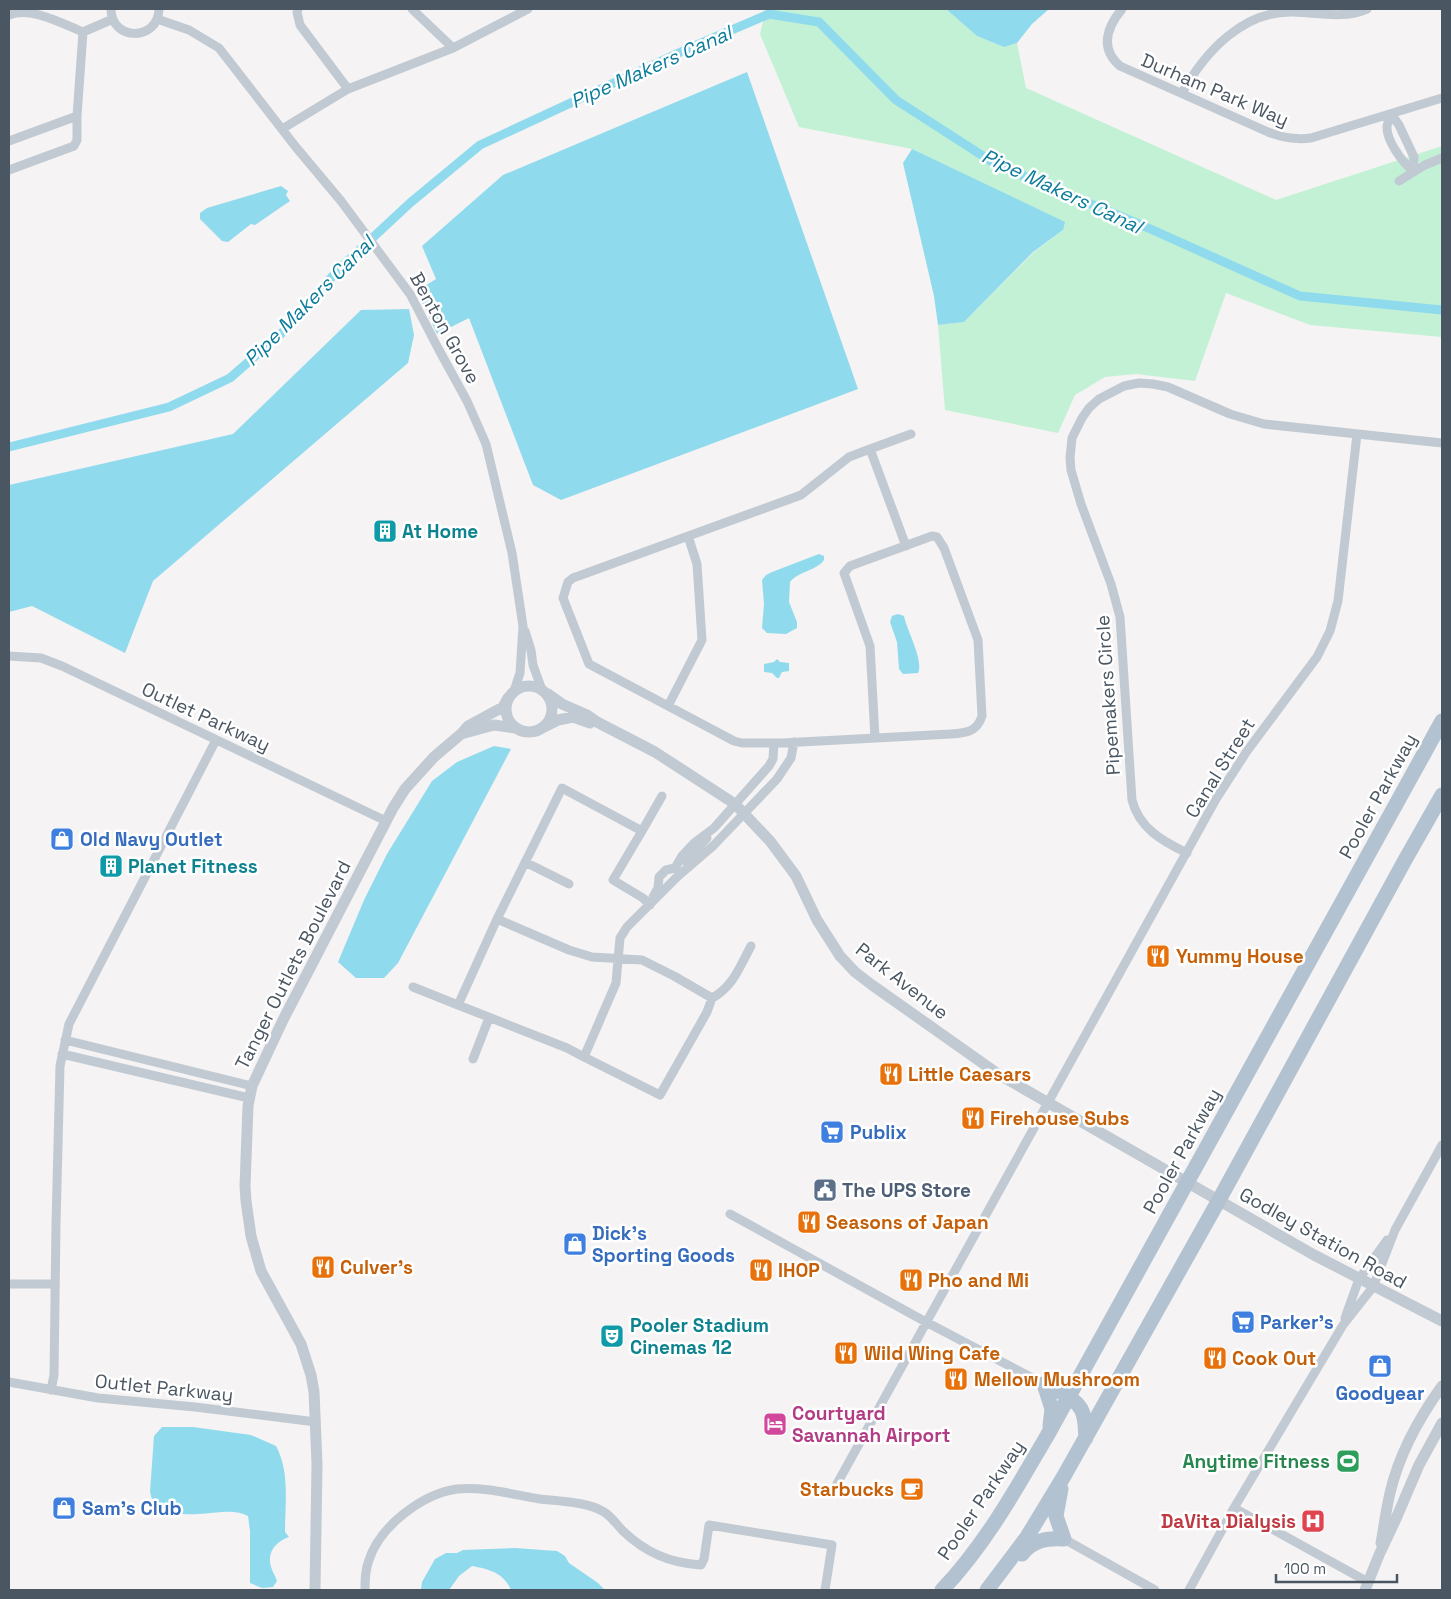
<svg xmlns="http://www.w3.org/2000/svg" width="1451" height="1599" font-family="'Space Grotesk',sans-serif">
  <rect width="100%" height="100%" fill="#f5f3f3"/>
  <!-- green -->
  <path fill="#c3f1d5" d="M766 9H946L977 36 1004 47 1017 43 1026 88 1276 200 1442 146V337L1310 325 1226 293 1195 381 1136 374 1105 377 1075 395 1058 433 945 410 938 325 964 322 1034 252 1063 230 912 149 799 127 760 34Z"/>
  <!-- water -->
  <path fill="#90daee" d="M946 9H1049L1032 24 1017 43 1004 47 977 36Z
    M747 72 858 389 561 500 533 485 469 318 437 334 417 291 436 279 422 246 503 175Z
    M912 149 1065 222 1063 230 1033 252 964 322 938 325 934 296 903 163Z
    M281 186 288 191 286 195 290 201 255 225 251 224 228 242 222 241 200 219V213L207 208Z
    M409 309 414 335 408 363 153 581 125 653 32 606 9 612V485L233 434 361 310Z
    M819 554 824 556V560C816 571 799 571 790 582L789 602 797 622V628L786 634 767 633 762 628 764 604 762 580 766 575 772 572Z
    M898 614 904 616C907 631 924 660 918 673L903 674 899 669 897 642 890 622 892 616Z
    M777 659 780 662 789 663V671L782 672 779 678H777L772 673 764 672V664L774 662Z
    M494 746 511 749 398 963 384 978H356L338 962 364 900 387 854 432 781 457 762Z
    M162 1427H193L251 1435 276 1446C290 1472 285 1503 285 1532L289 1537C279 1540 269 1549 270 1561 270 1568 275 1575 277 1581L273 1587 262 1588 250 1583V1531L248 1516C233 1508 215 1514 198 1514 183 1515 169 1513 155 1510L150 1492 154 1436Z
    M515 1548 557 1551 565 1556 569 1563 598 1583 605 1590H511C504 1573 489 1569 472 1566L459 1576 449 1590H421L422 1582 435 1559 446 1553H457L463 1550Z"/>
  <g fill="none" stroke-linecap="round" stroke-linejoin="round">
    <!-- canal -->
    <path stroke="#90daee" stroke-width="9" d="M9 447 169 407 230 378 284 331 338 270 410 203 480 145 685 50 769 14 819 22 896 100 997 165 1146 227 1300 296 1442 310"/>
    <!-- minor -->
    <path stroke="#c1cad2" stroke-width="9" d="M111 9C111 41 158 42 159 9
      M298 9 297 12 300 25 348 89
      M412 9 453 48
      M1122 9C1107 27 1099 48 1120 66L1268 132C1283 138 1295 140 1311 138L1442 98
      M9 15C31 6 63 24 83 32L113 19
      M157 19 189 30 219 48 295 146 341 201 410 294 439 350 467 401 486 444 512 553 523 626 520 673 514 691
      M1182 93C1205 52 1243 10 1294 12 1319 13 1344 19 1367 9
      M1391 114C1390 117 1388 122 1387 126 1386 140 1402 162 1413 171
      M1391 114 1399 125 1414 157 1413 171
      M282 129 348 89 453 48 528 9
      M9 141 77 116
      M9 170 74 146 77 140V116L83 32
      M1399 181 1425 165 1442 158
      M870 449 849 457 801 495 573 578 568 582 563 598 589 664 734 741 742 743H782L951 734C966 733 977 732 982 716L978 640 944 548 937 537 932 536 850 566 844 573 870 646 875 738
      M906 546 870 449 911 434
      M525 631 531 650 533 665 542 690
      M9 656 41 658 62 666 386 821
      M668 706 702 640 697 564 688 536
      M642 831 662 796
      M1187 853C1162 841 1139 828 1132 800L1120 617 1111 584 1081 504 1071 470 1070 458 1072 438 1082 418 1089 408 1099 399 1124 386 1139 383 1153 384 1168 387 1230 414 1264 424 1442 443
      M685 861 707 838
      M525 862 569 884
      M653 897 658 888 659 877 666 870 675 868 682 856 694 843 714 828 769 766 773 759 774 743
      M497 919 562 788 642 831 613 880 643 898 650 905
      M413 987 458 1005
      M712 998C733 987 740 966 751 946
      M65 1040 252 1086
      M62 1054 249 1098
      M584 1057 567 1048 458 1005 497 919 569 950 592 957 642 960 674 976 712 998 707 1012 660 1095 584 1057 616 983 620 938 627 927 678 876 714 845 777 779 791 758 794 742
      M473 1059 489 1018
      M730 1214 926 1322 1044 1384
      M9 1284H55
      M1345 1318 1359 1279 1387 1240
      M9 1382 98 1398 195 1407 316 1422
      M51 1390 54 1375 56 1224 60 1066 69 1024 216 740
      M833 1491 1216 799 1247 751 1317 657 1330 631 1338 601 1357 434
      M1234 1508 1368 1582
      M1064 1539 1155 1590
      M365 1590C365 1580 365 1570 369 1560 380 1526 422 1494 457 1489 482 1486 515 1495 540 1499 558 1501 589 1502 604 1512 611 1516 617 1525 623 1531 645 1552 669 1563 701 1565L704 1559 709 1525 832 1545 825 1590
      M1189 1590 1234 1508 1343 1325 1373 1287 1395 1230 1442 1145"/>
    <!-- tertiary -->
    <path stroke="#c1cad2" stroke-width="11" d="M506 709a23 23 0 1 1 46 0a23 23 0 1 1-46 0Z
      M548 694 562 704 587 715 597 722 655 752 735 804 770 841 796 876 817 920 840 956 855 972 872 985 998 1074 1314 1255 1442 1321
      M544 727 558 720 573 717 590 723
      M461 734 494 725 515 728
      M1381 1543C1384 1527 1386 1510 1390 1493 1399 1454 1419 1418 1442 1386
      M315 1590 317 1464 314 1392 311 1375 301 1344 261 1271 251 1236 246 1201 245 1186 248 1106 252 1086 283 1020 393 808 405 789 434 757 461 734 468 726 503 707 508 698
      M1365 1590 1379 1555 1395 1521 1419 1465 1442 1423"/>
    <!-- primary -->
    <path stroke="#b3c2d1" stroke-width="15" d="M1044 1384C1056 1390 1074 1397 1081 1409 1086 1417 1085 1429 1086 1438
      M1044 1384 1052 1409 1050 1426
      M1022 1554C1033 1540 1047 1538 1064 1539L1056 1516 1061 1489
      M942 1590C985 1545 1016 1489 1047 1436L1442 721
      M987 1590 1027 1537 1064 1476 1219 1200 1405 860 1442 795"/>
  </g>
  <!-- icons -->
  <defs>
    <g id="building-square" transform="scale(1.25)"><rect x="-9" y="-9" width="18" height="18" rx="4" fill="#0f9aa8" stroke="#fff"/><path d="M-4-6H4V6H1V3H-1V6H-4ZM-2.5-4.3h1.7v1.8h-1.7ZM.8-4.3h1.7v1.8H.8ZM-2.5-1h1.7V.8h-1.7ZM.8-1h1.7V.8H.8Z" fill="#fff"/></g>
    <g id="shop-square" transform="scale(1.25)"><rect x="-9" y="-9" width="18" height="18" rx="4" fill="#3f7fe0" stroke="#fff"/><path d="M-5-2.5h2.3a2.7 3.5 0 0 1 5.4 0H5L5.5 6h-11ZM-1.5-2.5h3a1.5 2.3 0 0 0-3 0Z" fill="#fff"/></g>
    <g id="restaurant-square" transform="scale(1.25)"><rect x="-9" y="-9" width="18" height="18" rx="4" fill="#e8710a" stroke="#fff"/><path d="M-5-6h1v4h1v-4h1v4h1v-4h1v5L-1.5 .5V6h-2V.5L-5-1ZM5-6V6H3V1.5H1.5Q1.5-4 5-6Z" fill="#fff"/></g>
    <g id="supermarket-square" transform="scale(1.25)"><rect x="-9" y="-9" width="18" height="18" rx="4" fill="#3f7fe0" stroke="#fff"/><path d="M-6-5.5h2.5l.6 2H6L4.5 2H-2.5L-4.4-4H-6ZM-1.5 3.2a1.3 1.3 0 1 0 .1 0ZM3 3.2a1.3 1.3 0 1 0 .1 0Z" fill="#fff"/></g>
    <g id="civic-square" transform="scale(1.25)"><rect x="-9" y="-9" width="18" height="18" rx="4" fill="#5c6f8a" stroke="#fff"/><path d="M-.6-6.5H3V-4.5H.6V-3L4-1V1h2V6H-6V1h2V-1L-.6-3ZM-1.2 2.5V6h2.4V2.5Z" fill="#fff"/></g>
    <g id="theatre-square" transform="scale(1.25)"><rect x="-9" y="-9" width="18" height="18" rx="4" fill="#0f9aa8" stroke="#fff"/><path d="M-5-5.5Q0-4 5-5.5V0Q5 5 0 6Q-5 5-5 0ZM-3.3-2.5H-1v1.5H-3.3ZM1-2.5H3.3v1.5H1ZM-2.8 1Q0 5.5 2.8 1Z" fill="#fff"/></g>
    <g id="hotel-square" transform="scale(1.25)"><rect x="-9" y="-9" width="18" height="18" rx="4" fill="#d1479c" stroke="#fff"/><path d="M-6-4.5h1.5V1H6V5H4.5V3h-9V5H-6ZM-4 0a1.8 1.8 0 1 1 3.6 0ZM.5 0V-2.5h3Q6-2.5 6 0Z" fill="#fff"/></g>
    <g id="stadium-square" transform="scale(1.25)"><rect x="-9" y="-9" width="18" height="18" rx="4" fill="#2e9e5b" stroke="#fff"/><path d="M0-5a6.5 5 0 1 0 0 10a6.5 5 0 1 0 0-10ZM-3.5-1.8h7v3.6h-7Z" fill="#fff"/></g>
    <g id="cafe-square" transform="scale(1.25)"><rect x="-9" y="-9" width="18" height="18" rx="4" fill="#e8710a" stroke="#fff"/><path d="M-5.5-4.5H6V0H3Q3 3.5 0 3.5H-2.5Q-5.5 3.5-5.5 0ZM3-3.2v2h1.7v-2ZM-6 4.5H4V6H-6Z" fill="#fff"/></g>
    <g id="hospital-square" transform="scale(1.25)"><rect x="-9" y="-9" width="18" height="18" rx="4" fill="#e0444e" stroke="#fff"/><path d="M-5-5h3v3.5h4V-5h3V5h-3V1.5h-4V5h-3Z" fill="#fff"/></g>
  </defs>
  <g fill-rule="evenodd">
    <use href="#building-square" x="385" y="531"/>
    <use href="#shop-square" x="62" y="839"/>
    <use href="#building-square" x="111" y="866"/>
    <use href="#restaurant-square" x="1158" y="956"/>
    <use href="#restaurant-square" x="891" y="1074"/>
    <use href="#restaurant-square" x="973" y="1118"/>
    <use href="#supermarket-square" x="832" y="1132"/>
    <use href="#civic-square" x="825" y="1190"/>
    <use href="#restaurant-square" x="809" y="1222"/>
    <use href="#shop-square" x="575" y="1244"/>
    <use href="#restaurant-square" x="323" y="1267"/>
    <use href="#restaurant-square" x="761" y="1270"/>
    <use href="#restaurant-square" x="911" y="1280"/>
    <use href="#supermarket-square" x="1243" y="1322"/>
    <use href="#theatre-square" x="612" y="1336"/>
    <use href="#restaurant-square" x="846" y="1353"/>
    <use href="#restaurant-square" x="1215" y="1358"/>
    <use href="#shop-square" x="1380" y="1366"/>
    <use href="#restaurant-square" x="956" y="1379"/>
    <use href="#hotel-square" x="775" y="1424"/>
    <use href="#stadium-square" x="1348" y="1461"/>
    <use href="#cafe-square" x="912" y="1489"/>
    <use href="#shop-square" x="64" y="1508"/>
    <use href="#hospital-square" x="1313" y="1521"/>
  </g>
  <g text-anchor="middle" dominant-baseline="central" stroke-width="5" stroke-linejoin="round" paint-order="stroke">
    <!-- street labels -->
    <g font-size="19" fill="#4a5661" stroke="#fff">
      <text transform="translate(1215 90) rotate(23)">Durham Park Way</text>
      <text transform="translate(445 328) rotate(61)">Benton Grove</text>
      <text transform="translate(1108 695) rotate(-94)">Pipemakers Circle</text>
      <text transform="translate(206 717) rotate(25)">Outlet Parkway</text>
      <text transform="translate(1220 768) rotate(-58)">Canal Street</text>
      <text transform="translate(1378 796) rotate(-61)">Pooler Parkway</text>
      <text transform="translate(293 965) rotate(-63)">Tanger Outlets Boulevard</text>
      <text transform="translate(902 981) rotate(38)">Park Avenue</text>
      <text transform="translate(1182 1151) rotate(-61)">Pooler Parkway</text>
      <text transform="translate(1323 1238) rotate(29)">Godley Station Road</text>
      <text transform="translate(164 1388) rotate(6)">Outlet Parkway</text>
      <text transform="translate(981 1500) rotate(-56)">Pooler Parkway</text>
    </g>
    <!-- culture labels -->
    <g font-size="19" font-weight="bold" fill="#0d838f" stroke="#fff" text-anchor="start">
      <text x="402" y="531">At Home</text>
      <text x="128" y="866">Planet Fitness</text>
      <text x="630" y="1325">Pooler Stadium<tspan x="630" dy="22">Cinemas 12</tspan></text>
    </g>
    <!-- shop labels -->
    <g font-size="19" font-weight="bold" fill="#366cbe" stroke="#fff" text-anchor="start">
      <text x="80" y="839">Old Navy Outlet</text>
      <text x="850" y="1132">Publix</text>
      <text x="592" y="1233">Dick's<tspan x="592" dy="22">Sporting Goods</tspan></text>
      <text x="1260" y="1322">Parker's</text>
      <text x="1380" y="1393" text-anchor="middle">Goodyear</text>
      <text x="82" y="1508">Sam's Club</text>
    </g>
    <!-- food labels -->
    <g font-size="19" font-weight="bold" fill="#c56008" stroke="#fff" text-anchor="start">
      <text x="1176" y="956">Yummy House</text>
      <text x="908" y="1074">Little Caesars</text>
      <text x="990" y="1118">Firehouse Subs</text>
      <text x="826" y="1222">Seasons of Japan</text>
      <text x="340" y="1267">Culver's</text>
      <text x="778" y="1270">IHOP</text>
      <text x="928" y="1280">Pho and Mi</text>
      <text x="864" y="1353">Wild Wing Cafe</text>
      <text x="1232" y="1358">Cook Out</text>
      <text x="974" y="1379">Mellow Mushroom</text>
      <text x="894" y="1489" text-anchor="end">Starbucks</text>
    </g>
    <!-- service labels -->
    <g font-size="19" font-weight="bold" fill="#4e5e75" stroke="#fff" text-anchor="start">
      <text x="842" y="1190">The UPS Store</text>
    </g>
    <!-- hotel labels -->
    <g font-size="19" font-weight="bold" fill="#b23c85" stroke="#fff" text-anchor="start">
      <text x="792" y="1413">Courtyard<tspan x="792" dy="22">Savannah Airport</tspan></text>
    </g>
    <!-- leisure labels -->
    <g font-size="19" font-weight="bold" fill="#27864d" stroke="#fff" text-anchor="end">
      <text x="1330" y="1461">Anytime Fitness</text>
    </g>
    <!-- health labels -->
    <g font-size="19" font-weight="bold" fill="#be3a42" stroke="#fff" text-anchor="end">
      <text x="1296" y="1521">DaVita Dialysis</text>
    </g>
    <!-- water labels -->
    <g font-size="20" font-style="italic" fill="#0c7c9b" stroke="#fff">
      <text transform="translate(651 67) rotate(-24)">Pipe Makers Canal</text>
      <text transform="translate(1062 191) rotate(25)">Pipe Makers Canal</text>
      <text transform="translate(309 301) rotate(-45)">Pipe Makers Canal</text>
    </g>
  </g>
  <!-- border -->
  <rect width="1451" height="1599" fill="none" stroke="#4a5661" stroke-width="20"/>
  <!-- scale -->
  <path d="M1276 1574v8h121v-8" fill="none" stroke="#4a5661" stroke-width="2.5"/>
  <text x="1284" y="1574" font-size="15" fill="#4a5661" stroke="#ffffff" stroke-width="4" paint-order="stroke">100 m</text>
</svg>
